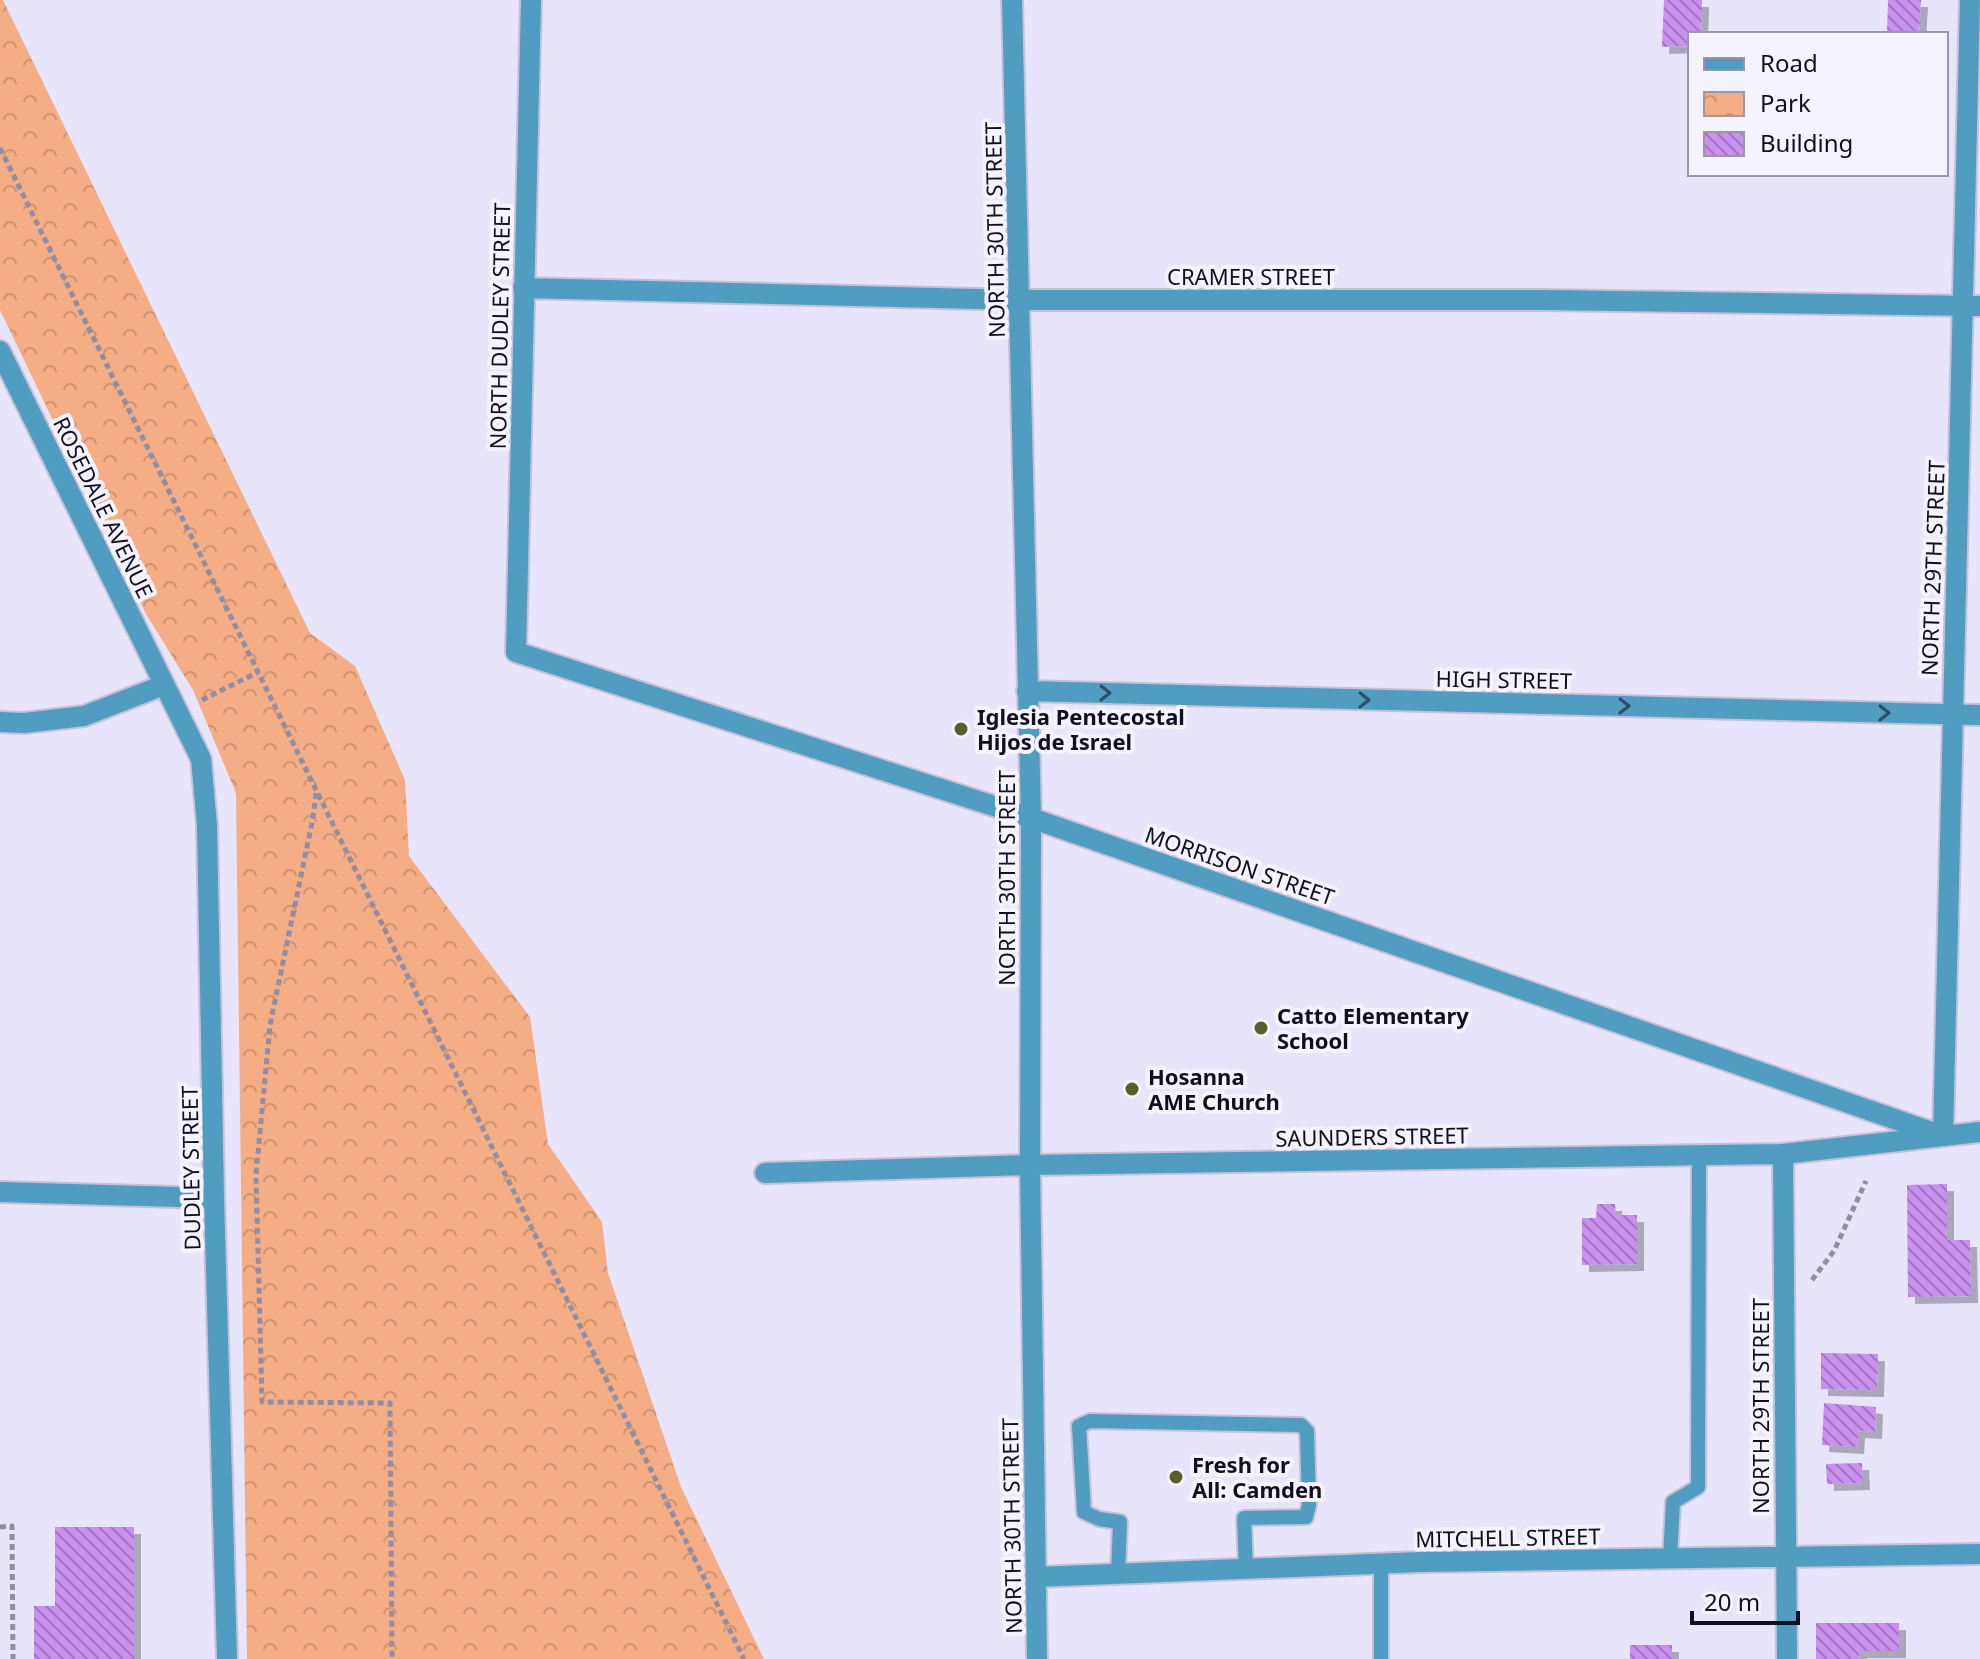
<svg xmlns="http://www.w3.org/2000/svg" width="1980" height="1659" font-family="'Noto Sans',sans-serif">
  <defs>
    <pattern id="park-crowns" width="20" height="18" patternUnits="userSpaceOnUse" patternTransform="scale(2)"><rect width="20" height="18" fill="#f4ad84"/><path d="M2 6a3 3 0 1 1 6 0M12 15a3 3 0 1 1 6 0" fill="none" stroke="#d09472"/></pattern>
    <pattern id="building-back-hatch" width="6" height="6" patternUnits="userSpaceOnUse" patternTransform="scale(2)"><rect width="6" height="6" fill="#c990ef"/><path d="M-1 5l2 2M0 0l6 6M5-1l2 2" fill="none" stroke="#a274c1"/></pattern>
    <filter id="shadow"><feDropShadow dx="7" dy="7" stdDeviation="0" flood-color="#0004"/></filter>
  </defs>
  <rect width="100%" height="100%" fill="#e7e4fb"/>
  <!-- park -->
  <path fill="url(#park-crowns)" d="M0 0H3L310 633 355 666 405 780 409 856 530 1017 548 1144 602 1222 608 1273 681 1487 764 1659H247L236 793 193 690 146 614 0 310Z"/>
  <!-- building -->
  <path fill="url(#building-back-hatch)" filter="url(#shadow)" d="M1664 0H1702L1701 34H1690V46L1662 47Z
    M1888 0H1921L1919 34H1887Z
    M1947 1184V1240H1970L1971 1296 1908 1297 1907 1185Z
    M1597 1204H1615L1616 1215H1637V1264L1582 1265V1218H1596Z
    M1821 1353 1878 1354 1877 1390 1821 1389Z
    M1824 1403 1876 1407 1875 1432 1858 1431 1857 1447 1822 1445Z
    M1862 1463 1863 1483 1827 1484 1826 1464Z
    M55 1527H134V1659H34V1606H55Z
    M1816 1623H1899V1651H1860L1859 1659H1816Z
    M1630 1645H1672V1659H1630Z"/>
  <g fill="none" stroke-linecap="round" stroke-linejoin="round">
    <!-- lane casing -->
    <g stroke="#c5c2d8" stroke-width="18">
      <path id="lane" d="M1670 1559 1673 1502 1698 1487 1699 1155
        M1381 1564V1659
        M1118 1574 1120 1522 1099 1519 1084 1512 1079 1426 1090 1421 1301 1425 1307 1431 1309 1505 1306 1517 1244 1518 1246 1569"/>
    </g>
    <!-- street casing -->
    <g stroke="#c5c2d8" stroke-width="24">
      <path id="street" d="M531 0 516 652 1031 818 1943 1136 1970 0
        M1012 0 1031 818 1030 1165 1037 1659
        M523 288 1020 300H1545L1980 306
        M0 351 201 759 207 825 214 1198 227 1659
        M1027 691 1980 715
        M0 722 24 723 84 716 164 685
        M1783 1154 1787 1659
        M765 1173 1030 1165 1783 1154 1980 1132
        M0 1192 214 1198
        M1036 1577 1421 1562 1980 1554"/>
    </g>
    <!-- path -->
    <path stroke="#918ea3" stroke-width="5" stroke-dasharray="6 4" stroke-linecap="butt" d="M0 148 744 1659
      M202 700 258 672
      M316 793 313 818 270 1025 256 1175 262 1402 390 1403 392 1659
      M1812 1280 1834 1251 1866 1181
      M0 1527 12 1526 13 1659"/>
    <!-- lane -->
    <use href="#lane" stroke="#519dc1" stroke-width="14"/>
    <!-- street -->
    <use href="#street" stroke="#519dc1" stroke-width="20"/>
  </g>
  <!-- one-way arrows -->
  <defs><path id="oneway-chevron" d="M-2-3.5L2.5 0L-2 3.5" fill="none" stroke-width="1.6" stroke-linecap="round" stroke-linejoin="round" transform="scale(2)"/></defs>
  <g stroke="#2e4e69">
    <use href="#oneway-chevron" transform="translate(1105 693) rotate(1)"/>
    <use href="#oneway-chevron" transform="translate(1364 700) rotate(1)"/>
    <use href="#oneway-chevron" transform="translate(1624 706) rotate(1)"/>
    <use href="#oneway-chevron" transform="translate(1884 713) rotate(1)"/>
  </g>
  <!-- markers -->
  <g fill="#5b5d2a" stroke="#f4f3fe" stroke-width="3">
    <circle cx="961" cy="729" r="8"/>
    <circle cx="1261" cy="1028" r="8"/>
    <circle cx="1132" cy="1089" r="8"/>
    <circle cx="1176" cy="1477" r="8"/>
  </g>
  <g text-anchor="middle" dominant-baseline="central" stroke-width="8" stroke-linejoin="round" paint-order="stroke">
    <!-- street labels -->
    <g font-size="22" fill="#120e21" stroke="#f4f3fe">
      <text transform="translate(994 230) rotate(-91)">NORTH 30TH STREET</text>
      <text x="1251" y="276">CRAMER STREET</text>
      <text transform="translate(499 326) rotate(-89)">NORTH DUDLEY STREET</text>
      <text transform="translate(104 507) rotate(64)">ROSEDALE AVENUE</text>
      <text transform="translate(1932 568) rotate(-88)">NORTH 29TH STREET</text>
      <text transform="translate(1504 679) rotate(1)">HIGH STREET</text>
      <text transform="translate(1240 865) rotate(19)">MORRISON STREET</text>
      <text transform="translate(1006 878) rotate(-90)">NORTH 30TH STREET</text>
      <text transform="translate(1372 1136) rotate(-1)">SAUNDERS STREET</text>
      <text transform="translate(190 1168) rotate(-91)">DUDLEY STREET</text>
      <text transform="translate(1760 1406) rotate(-90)">NORTH 29TH STREET</text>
      <text transform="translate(1011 1526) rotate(-91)">NORTH 30TH STREET</text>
      <text transform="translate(1508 1537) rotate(-1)">MITCHELL STREET</text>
    </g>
    <!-- poi labels -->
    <g font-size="22" font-weight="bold" fill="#120e21" stroke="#f4f3fe" text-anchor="start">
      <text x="977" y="716">Iglesia Pentecostal<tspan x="977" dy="25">Hijos de Israel</tspan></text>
      <text x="1277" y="1015">Catto Elementary<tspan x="1277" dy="25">School</tspan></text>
      <text x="1148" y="1076">Hosanna<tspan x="1148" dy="25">AME Church</tspan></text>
      <text x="1192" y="1464">Fresh for<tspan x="1192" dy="25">All: Camden</tspan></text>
    </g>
  </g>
  <!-- legend -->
  <rect x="1688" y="32" width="260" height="144" fill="#f4f3fe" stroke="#9a97a6" stroke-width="2"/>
  <rect x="1704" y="58" width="40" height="12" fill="#519dc1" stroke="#9a97a6" stroke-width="2"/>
  <text x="1760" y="72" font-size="24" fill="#120e21">Road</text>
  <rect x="1704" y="92" width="40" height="24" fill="url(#park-crowns)" stroke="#9a97a6" stroke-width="2"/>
  <text x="1760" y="112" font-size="24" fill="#120e21">Park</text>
  <rect x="1704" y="132" width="40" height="24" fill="url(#building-back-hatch)" stroke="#9a97a6" stroke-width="2"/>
  <text x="1760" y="152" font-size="24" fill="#120e21">Building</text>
  <!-- scale -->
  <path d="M1692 1611v12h106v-12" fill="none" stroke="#120e21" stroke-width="4"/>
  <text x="1704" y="1611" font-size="24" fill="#120e21" stroke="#f4f3fe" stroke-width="6" paint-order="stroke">20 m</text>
</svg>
